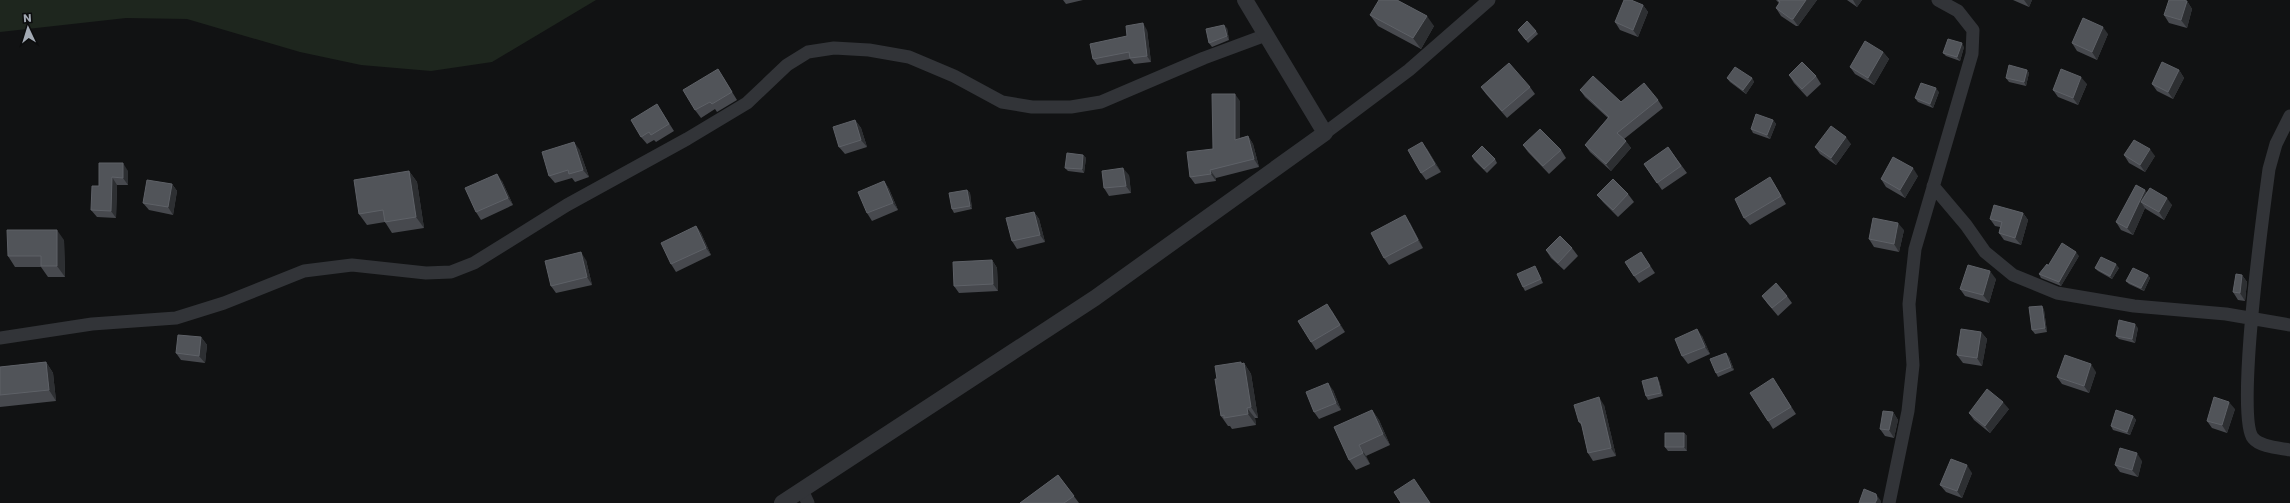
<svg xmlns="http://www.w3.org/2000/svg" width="2290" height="503" font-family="Poppins,sans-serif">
  <rect width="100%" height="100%" fill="#111213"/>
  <!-- green -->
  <path fill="#1e261e" d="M0 0H596L492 62 431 71 361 65 300 52 187 19 126 18 0 32Z"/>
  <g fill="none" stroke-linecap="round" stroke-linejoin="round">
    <!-- minor -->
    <path stroke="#323438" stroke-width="13" d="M2290 116 2276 144 2269 169C2264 206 2235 418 2253 438 2260 447 2280 448 2290 450
      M1325 133 1409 70 1489 0
      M1933 186 1966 225 1985 252 2013 275 2057 293 2134 306 2226 314 2290 325
      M0 338 92 324 176 318 224 303 304 271 352 265 426 273 451 272 474 263 567 205 687 139 747 103 787 65 808 52 834 48 869 50 909 57 954 76 1002 102 1032 107H1071L1101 102 1204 58 1266 35
      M802 490 808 503
      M1889 503 1908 411 1913 365 1909 304 1915 249 1972 54 1973 30 1958 11 1938 0"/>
    <!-- tertiary -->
    <path stroke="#323438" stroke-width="16" d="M782 503 1095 298 1325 133 1245 0"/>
  </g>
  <!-- wall -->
  <path fill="#47494e" d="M1063 0H1083L1066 4Z
    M1776 0H1817L1798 26H1796L1781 16 1776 8 1779 3Z
    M1847 0H1862L1857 7Z
    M2013 0H2032L2029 7Z
    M2187 1 2192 9 2187 28 2169 23 2164 15Z
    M1643 5 1648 12 1638 37 1620 30 1615 22Z
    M1370 15 1434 26 1421 49 1378 26Z
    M1227 28 1229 40 1212 47 1209 43Z
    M1147 30 1151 62 1134 64 1130 59 1097 65 1093 59 1127 36Z
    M1518 30 1536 31 1538 34 1528 43Z
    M2108 34 2097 60 2077 51 2072 43Z
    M1964 47 1960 61 1946 56 1943 53Z
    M1883 52 1889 59 1874 85 1855 74 1850 67Z
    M2027 70 2029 73 2026 86 2009 82 2006 78Z
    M2179 70 2184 78 2173 99 2157 91 2152 84Z
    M1789 75 1816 76 1821 84 1807 97 1794 83Z
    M723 77 737 100 717 112 715 109 701 118 695 110Z
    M1727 78H1752L1754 82 1746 94 1730 82Z
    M2087 84 2078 105 2058 97 2053 90Z
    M1481 87H1530L1535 94 1507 118 1486 94Z
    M1580 90 1621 102 1658 100 1663 108 1624 139 1631 148 1611 171 1590 152 1585 145 1608 118 1585 97Z
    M1939 92 1933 108 1918 102 1915 98Z
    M1240 101V138L1248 136 1253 144 1259 167 1216 178V181L1195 184 1190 177 1213 149Z
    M662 112 674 131 656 142 654 140 647 144 641 137Z
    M855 120 861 128 867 147 845 154 839 147Z
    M1773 120 1776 124 1770 139 1753 133 1751 129Z
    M1851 144 1836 165 1820 154 1815 147Z
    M1523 145 1561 150 1566 158 1549 174 1528 152Z
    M1668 147 1687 173 1662 190 1644 164Z
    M579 149 589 177 575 182 572 178 555 183 549 176Z
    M1427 149 1441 172 1426 180 1421 173Z
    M1083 155 1086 158 1084 173 1068 171 1065 168Z
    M2124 155 2155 156 2145 172 2129 163Z
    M1472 156 1495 159 1497 163 1487 173 1474 160Z
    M99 163 128 171V185H117L116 218 97 217 91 210 99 186Z
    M409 171 417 182 424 228 392 233 385 222 367 225 359 214Z
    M1129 175 1131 193 1109 196 1104 188Z
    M1918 176 1905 198 1886 187 1881 179Z
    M1770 177 1775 185 1786 204 1750 225 1744 218Z
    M502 181 513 205 481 220 476 212Z
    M884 181 889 189 898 210 872 221 867 213Z
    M172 184 177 191 173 215 149 210 143 203Z
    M967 190 970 193 972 209 954 213 952 209Z
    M2147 192 2172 205 2164 220 2146 209 2145 208 2133 235 2121 230 2116 222Z
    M1628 194 1634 202 1618 217 1603 202 1597 195Z
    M1034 212 1039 219 1045 242 1017 249 1012 241Z
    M2023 213 2028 220 2021 245 2004 240 1999 233 2000 227 1995 226 1990 219Z
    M1410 223 1423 248 1389 265 1384 258Z
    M696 226 701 233 711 255 676 272 671 264Z
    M1904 230 1899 252 1874 247 1869 239Z
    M64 240 65 277H48L41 267H15L8 256Z
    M1572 248 1578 256 1564 270 1551 258 1546 250Z
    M1641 252 1655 273 1639 283 1634 276Z
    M2079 256 2061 286 2041 278 2039 274Z
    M586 260 592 285 556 293 551 286Z
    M992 260 997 268 998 291 959 293 954 286Z
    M2095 268H2119L2112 279 2098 271Z
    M1537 270 1543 283 1525 291 1523 287Z
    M2148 275 2150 278 2144 291 2129 284 2126 281Z
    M2242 275 2247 282 2245 301 2238 300 2233 292Z
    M1996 279 1989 303 1965 296 1960 289Z
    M1762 296H1787L1792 303 1778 316 1767 303Z
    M2042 306 2044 310 2047 332 2035 334 2032 330Z
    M1332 311 1345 332 1316 350 1311 342Z
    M2138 328 2135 343 2119 339 2116 336Z
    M1981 332 1987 339 1982 366 1963 363 1957 355Z
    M1702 336 1710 354 1688 364 1682 356Z
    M201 337 207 345 205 363 181 360 176 353Z
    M1729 357 1734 370 1718 377 1716 373Z
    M46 362 53 373 56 401 0 407V367Z
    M1244 363 1251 374 1258 418H1255L1256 425 1232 429 1230 426H1228L1221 416 1217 379 1242 364Z
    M2096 372 2089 393 2062 384 2057 377Z
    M1659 381 1663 396 1648 400 1646 396Z
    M1778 386 1796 414 1773 429 1768 421Z
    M1333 390 1341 410 1319 419 1314 412Z
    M1604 405 1616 456 1593 461 1588 453 1582 426 1579 422Z
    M2009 409 1990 433 1974 420 1969 413Z
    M2235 409 2227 433 2212 428 2207 421Z
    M1372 410 1379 420 1390 445 1366 456 1370 464 1356 470 1349 460Z
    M1893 412 1898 420 1894 438 1885 436 1880 429Z
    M2133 416 2136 420 2130 435 2113 430 2111 426Z
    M1684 433 1687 436V451H1668L1665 447Z
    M2142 461 2138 477 2120 472 2115 465Z
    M1972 473 1962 498 1946 492 1940 485Z
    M1058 475 1079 503H1020Z"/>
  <!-- shaded-wall -->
  <path fill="#2d2f32" d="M1806 0H1817L1798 26 1793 19Z
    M1853 0H1862L1857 7Z
    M2024 0H2032L2029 7Z
    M2187 1 2192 9 2187 28 2181 20Z
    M1643 5 1648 12 1638 37 1633 30Z
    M1427 16 1434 26 1421 49 1413 38Z
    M1143 23 1147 30 1151 62 1147 56Z
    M1224 25 1227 28 1229 40 1227 36Z
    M2103 27 2108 34 2097 60 2092 52Z
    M1962 43 1964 47 1960 61 1957 57Z
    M1883 52 1889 59 1874 85 1868 78Z
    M2027 70 2029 73 2026 86 2024 82Z
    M2179 70 2184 78 2173 99 2168 92Z
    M2081 77 2087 84 2078 105 2073 98Z
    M1752 78 1754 82 1746 94 1743 90Z
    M1936 88 1939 92 1933 108 1930 104Z
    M1235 94 1240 101V147L1235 140Z
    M855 120 861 128 867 147 861 140Z
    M1773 120 1776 124 1770 139 1767 135Z
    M1248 136 1253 144 1259 167 1254 159Z
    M1846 137 1851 144 1836 165 1831 158Z
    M1626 141 1631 148 1611 171 1606 164Z
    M574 142 579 149 589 177 583 170Z
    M1422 142 1427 149 1441 172 1435 164Z
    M2150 149 2155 156 2145 172 2140 165Z
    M1083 155 1086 158 1084 173 1082 169Z
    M123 163 128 171V185L123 178Z
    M1123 168 1129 175 1131 193 1126 186Z
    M1913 168 1918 176 1905 198 1900 190Z
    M1210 170 1216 178V181L1211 174Z
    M409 171 417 182 424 228 416 217Z
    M497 174 502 181 513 205 508 198Z
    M112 177 117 185 116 218 111 211Z
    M884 181 889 189 898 210 893 203Z
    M172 184 177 191 173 215 168 207Z
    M967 190 970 193 972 209 970 206Z
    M2145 190 2150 197 2141 202 2145 208 2133 235 2127 228Z
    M2167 198 2172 205 2164 220 2159 212Z
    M1034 212 1039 219 1045 242 1040 235Z
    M2023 213 2028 220 2021 245 2015 238Z
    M1405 215 1410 223 1423 248 1418 240Z
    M1898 223 1904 230 1899 252 1894 244Z
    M696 226 701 233 711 255 706 248Z
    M57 230 64 240 65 277 57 266Z
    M581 252 586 260 592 285 587 277Z
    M2076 252 2079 256 2061 286 2059 282Z
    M992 260 997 268 998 291 993 284Z
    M2116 264 2119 268 2112 279 2110 276Z
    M1990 271 1996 279 1989 303 1983 295Z
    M2148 275 2150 278 2144 291 2141 288Z
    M2242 275 2247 282 2245 301 2240 293Z
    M1327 304 1332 311 1345 332 1340 325Z
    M2042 306 2044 310 2047 332 2045 328Z
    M2135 324 2138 328 2135 343 2132 339Z
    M1697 329 1702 336 1710 354 1705 347Z
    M1981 332 1987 339 1982 366 1977 358Z
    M201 337 207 345 205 363 199 356Z
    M1726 353 1729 357 1734 370 1731 367Z
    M46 362 53 373 56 401 49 390Z
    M1241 362 1244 366V363L1251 374 1258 418 1251 407Z
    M2091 364 2096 372 2089 393 2084 386Z
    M1657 377 1659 381 1663 396 1661 393Z
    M1328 383 1333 390 1341 410 1336 403Z
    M1599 397 1604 405 1616 456 1611 448Z
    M2003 402 2009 409 1990 433 1985 426Z
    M2229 402 2235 409 2227 433 2222 425Z
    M1247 408 1255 418 1256 425 1248 414Z
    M1372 410 1379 420 1390 445 1383 434Z
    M1893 412 1898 420 1894 438 1889 430Z
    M2133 416 2136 420 2130 435 2127 432Z
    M1684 433 1687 436V451L1684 447Z
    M1359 445 1366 456 1370 464 1363 453Z
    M2137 453 2142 461 2138 477 2132 470Z
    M1967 465 1972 473 1962 498 1957 491Z
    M1876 494 1881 501V503H1875Z"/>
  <!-- building -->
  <path fill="#515459" stroke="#5e6167" d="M1379 0H1397L1427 16 1413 38 1370 15Z
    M1624 0H1631L1643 5 1633 30 1615 22Z
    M1778 0H1806L1793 19H1791L1776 8 1780 2Z
    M2169 0H2183L2187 1 2181 20 2164 15Z
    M2083 18 2103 27 2092 52 2072 43Z
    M1527 21 1536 31 1526 40 1518 30Z
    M1143 23 1147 56 1130 58 1129 52 1093 59 1090 44 1127 36 1126 26Z
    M1224 25 1227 36 1209 43 1206 29Z
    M1948 39 1962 43 1957 57 1943 53Z
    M1865 41 1883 52 1868 78 1850 67Z
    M1802 62 1816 76 1802 89 1789 75Z
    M2162 62 2179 70 2168 92 2152 84Z
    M1509 63 1530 87 1502 111 1481 87Z
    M2009 65 2027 70 2024 82 2006 78Z
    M1735 67 1752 78 1743 90 1727 78Z
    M718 69 732 92 712 104 710 102 695 110 683 90Z
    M2061 69 2081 77 2073 98 2053 90Z
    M1593 76 1621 102 1644 83 1658 100 1617 133 1626 141 1606 164 1585 145 1609 117 1580 90Z
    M1921 83 1936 88 1930 104 1915 98Z
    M1212 94H1235V140L1248 136 1254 159 1210 170 1211 174 1190 177 1187 152 1213 149Z
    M657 104 669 124 651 135 649 132 641 137 631 120Z
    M1756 114 1773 120 1767 135 1751 129Z
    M855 120 861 140 839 147 833 127Z
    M1831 126 1846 137 1831 158 1815 147Z
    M1540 129 1561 150 1543 166 1523 145Z
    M2134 140 2150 149 2140 165 2124 155Z
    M574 142 583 170 569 174 568 170 549 176 542 152Z
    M1422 142 1435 164 1421 173 1408 150Z
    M1482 146 1495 159 1484 169 1472 156Z
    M1668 147 1681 166 1657 183 1644 164Z
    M1067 153 1083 155 1082 169 1065 168Z
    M1893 157 1913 168 1900 190 1881 179Z
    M99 163H123V178L112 177 111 211 91 210 92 186H99Z
    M1123 168 1126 186 1104 188 1102 171Z
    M409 171 416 217 385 222 383 210 359 214 354 180Z
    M497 174 508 198 476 212 465 188Z
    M1770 177 1781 196 1744 218 1735 199Z
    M1613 179 1628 194 1613 210 1597 195Z
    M147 180 172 184 168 207 143 203Z
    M884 181 893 203 867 213 858 192Z
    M2136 185 2145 190 2127 228 2116 222Z
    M2150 188 2167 198 2159 212 2141 202Z
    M967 190 970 206 952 209 949 193Z
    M1994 205 2023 213 2015 238 1999 233 2002 222 1990 219Z
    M1034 212 1040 235 1012 241 1006 218Z
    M1405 215 1418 240 1384 258 1371 233Z
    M1873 218 1898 223 1894 244 1869 239Z
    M696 226 706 248 671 264 661 243Z
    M7 230H57V266H41V256H8Z
    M1560 236 1572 248 1558 263 1546 250Z
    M2062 243 2076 252 2059 282 2039 274 2047 264 2048 266Z
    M581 252 587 277 551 286 545 261Z
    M1641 252 1650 266 1634 276 1625 262Z
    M2101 257 2116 264 2110 276 2095 268Z
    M992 260 993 284 954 286 953 262Z
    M1968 265 1990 271 1983 295 1960 289Z
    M1535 266 1541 279 1523 287 1517 274Z
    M2133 268 2148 275 2141 288 2126 281Z
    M2236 274 2242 275 2240 293 2233 292Z
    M1776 283 1787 296 1772 308 1762 296Z
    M1327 304 1340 325 1311 342 1298 321Z
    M2042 306 2045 328 2032 330 2029 307Z
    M2119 320 2135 324 2132 339 2116 336Z
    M1697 329 1705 347 1682 356 1675 339Z
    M1961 329 1981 332 1977 358 1957 355Z
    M178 335 201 337 199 356 176 353Z
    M1726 353 1731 367 1716 373 1710 359Z
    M2065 355 2091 364 2084 386 2057 377Z
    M46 362 49 390 0 395V367Z
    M1241 362V364L1244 363 1251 407 1247 408 1248 414 1224 418V415L1221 416 1215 379H1217L1215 366Z
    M1657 377 1661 393 1646 396 1642 381Z
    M1773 378 1791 407 1768 421 1750 393Z
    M1328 383 1336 403 1314 412 1306 392Z
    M1987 389 2003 402 1985 426 1969 413Z
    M1599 397 1611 448 1588 453 1581 422H1579L1574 405Z
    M2214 397 2229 402 2222 425 2207 421Z
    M1372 410 1383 434 1359 445 1363 453 1349 460 1334 427Z
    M2116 410 2133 416 2127 432 2111 426Z
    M1883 411 1893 412 1889 430 1880 429Z
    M1665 433H1684V447H1665Z
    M2120 448 2137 453 2132 470 2115 465Z
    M1951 459 1967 465 1957 491 1940 485Z
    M1058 475 1074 496 1064 503H1020Z
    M1414 479 1430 503H1401L1394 492Z
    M1864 489 1876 494 1877 499 1875 503H1859Z"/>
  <!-- north arrow -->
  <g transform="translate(28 28) rotate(356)" stroke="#0c0d0e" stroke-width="3" paint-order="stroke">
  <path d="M0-3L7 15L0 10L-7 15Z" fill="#a3aab4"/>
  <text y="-6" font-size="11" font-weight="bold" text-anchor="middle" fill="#a3aab4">N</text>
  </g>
</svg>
